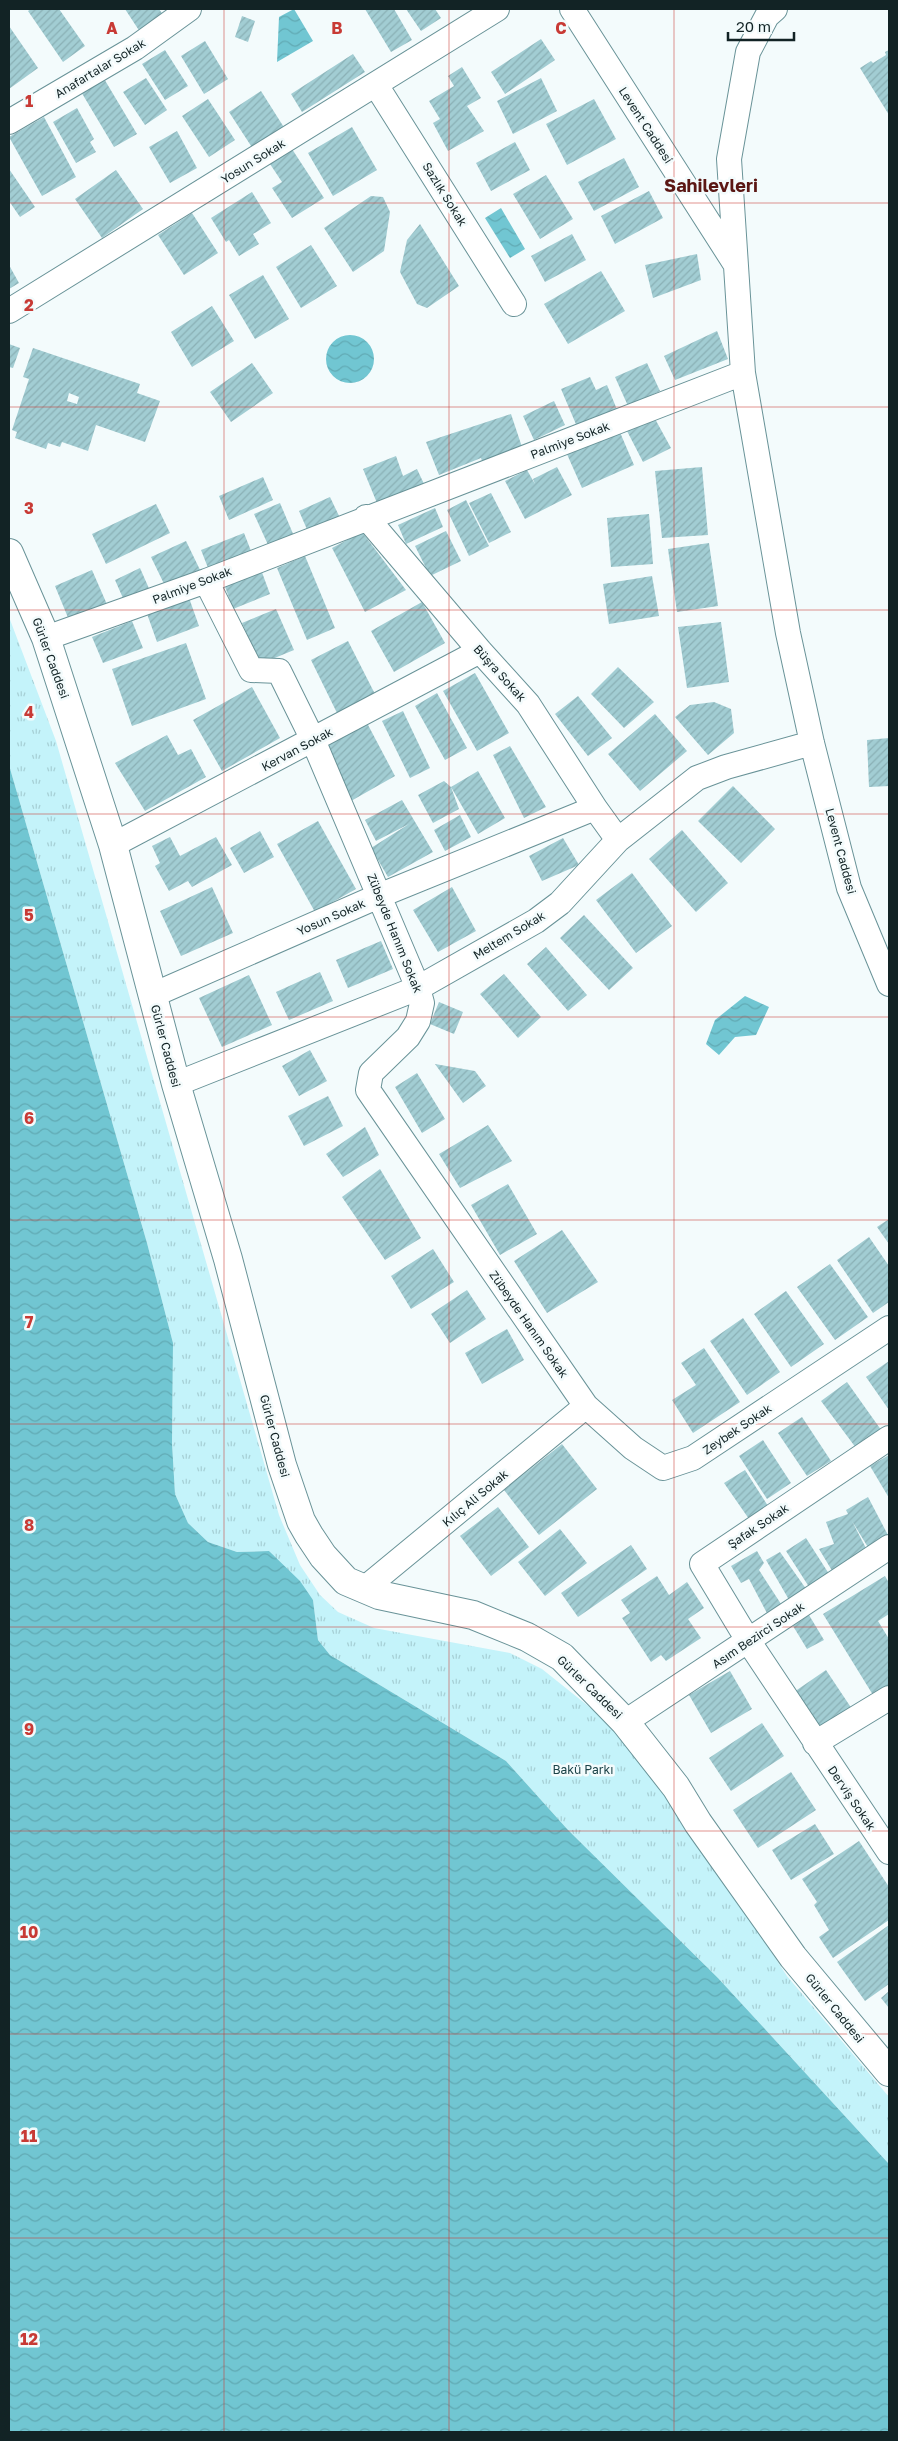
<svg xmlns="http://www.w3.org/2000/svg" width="898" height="2441" font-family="'Golos Text',sans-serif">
  <defs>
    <pattern id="park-tufts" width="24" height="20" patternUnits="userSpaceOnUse" patternTransform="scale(1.25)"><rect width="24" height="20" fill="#c4f3fa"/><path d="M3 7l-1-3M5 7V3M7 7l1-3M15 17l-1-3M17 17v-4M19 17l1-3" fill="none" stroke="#a7d0d6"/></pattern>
    <pattern id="water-waves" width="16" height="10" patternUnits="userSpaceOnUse" patternTransform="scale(1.25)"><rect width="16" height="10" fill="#71c6d2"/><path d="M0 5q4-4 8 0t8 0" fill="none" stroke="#61aab4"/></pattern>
    <pattern id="building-hatch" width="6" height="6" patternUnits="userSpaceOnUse" patternTransform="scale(1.25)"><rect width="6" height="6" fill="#a2cdd3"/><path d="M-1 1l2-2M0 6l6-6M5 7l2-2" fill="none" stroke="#8ab0b5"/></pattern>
  </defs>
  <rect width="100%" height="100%" fill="#f3fbfc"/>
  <!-- park -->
  <path fill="url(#park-tufts)" d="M9 617 56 741 279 1515 300 1565 320 1595 338 1612 374 1628 510 1653 542 1669 617 1729 660 1783 787 1976 889 2097V2164L718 1978 568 1830 506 1761 330 1655 318 1640 313 1600 269 1551 237 1552 208 1542 188 1523 175 1494 172 1443 173 1343 147 1243 9 765Z"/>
  <!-- water -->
  <path fill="url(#water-waves)" d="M294 9 313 41 277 62 279 17Z
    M501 208 525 249 510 258 485 218Z
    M326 359a24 24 0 1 1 48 0a24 24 0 1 1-48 0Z
    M9 765 147 1243 173 1343 172 1443 175 1494 188 1523 208 1542 237 1552 269 1551 300 1581 313 1600 318 1640 330 1655 506 1761 568 1830 718 1978 889 2164V2432H9Z
    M745 996 769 1007 756 1035 735 1037 719 1055 706 1044 715 1020Z"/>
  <!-- building -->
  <path fill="url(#building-hatch)" fill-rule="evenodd" d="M31 9H59L85 46 63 62 28 11Z
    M125 9H159L166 19 142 35Z
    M365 9H394L412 40 391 52Z
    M406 9H435L441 18 421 31Z
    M242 16 255 21 248 42 235 37Z
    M9 26 38 68 9 89Z
    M541 39 555 60 505 94 491 72Z
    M205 41 228 79 204 94 181 56Z
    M165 50 188 86 165 100 142 64Z
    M889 50V115L860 68 871 61 873 63 886 55 885 52Z
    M353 54 365 72 302 112 291 94Z
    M462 67 481 98 467 106 484 131 448 151 433 123 440 119 429 101 454 86 448 76Z
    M103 77 137 134 114 147 80 90Z
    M146 78 167 110 145 125 123 92Z
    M541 78 557 111 513 134 497 101Z
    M261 91 285 129 253 149 229 112Z
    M208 99 235 140 209 157 182 116Z
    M594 99 616 139 567 165 546 124Z
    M77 108 94 139 90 142 96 152 76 163 53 122Z
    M44 117 76 177 42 196 9 137Z
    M352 127 377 170 333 196 308 153Z
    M177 131 197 168 170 183 149 147Z
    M515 142 530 170 491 191 476 163Z
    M292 149 324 198 292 218 272 188 282 182 270 164Z
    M624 158 639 187 594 211 578 182Z
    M9 169 35 207 20 217 9 201Z
    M116 170 143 209 102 238 75 199Z
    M546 175 573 219 540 239 513 194Z
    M649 191 663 218 615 244 601 216Z
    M252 192 271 223 253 234 259 244 239 256 229 240 226 242 211 218Z
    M371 196 383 197 390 212 384 251 353 272 324 228Z
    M192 213 218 253 184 275 158 235Z
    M420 224 459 286 427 308 417 304 400 272 407 240Z
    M572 234 586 260 545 282 531 256Z
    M311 245 337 286 301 308 276 267Z
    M697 254 701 280 653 298 645 265Z
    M9 265 19 283 9 289Z
    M601 271 625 311 568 344 544 304Z
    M263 275 289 319 255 339 229 295Z
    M212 306 234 341 192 367 171 332Z
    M717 331 728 359 675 380 664 356Z
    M9 344 20 348 13 368 9 367Z
    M33 348 140 384 137 393 160 401 145 442 96 425 88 451 62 442 60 447 48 443 46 449 15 438 17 432 12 430 29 379 23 377ZM69 393 79 397 77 404 67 401Z
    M252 363 273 393 231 422 210 392Z
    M647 363 660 391 628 406 615 377Z
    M590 377 596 390 607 385 618 412 578 429 561 389Z
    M554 401 565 425 534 440 523 416Z
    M511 414 523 450 483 464 481 458 439 475 426 442Z
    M654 417 671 448 643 462 627 431Z
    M619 430 634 465 582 488 566 452Z
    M396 456 403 476 417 469 425 486 377 503 363 469Z
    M557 467 572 495 525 519 505 481 527 470 535 484 533 479Z
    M702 467 708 535 662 538 655 471Z
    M263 477 273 500 229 520 219 496Z
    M491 493 511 532 489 543 469 503Z
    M330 497 341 520 309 534 299 511Z
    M466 500 489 546 469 556 447 510Z
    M280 503 294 536 269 547 254 514Z
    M156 504 170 533 106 564 92 534Z
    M435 508 443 527 406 544 398 525Z
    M649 514 653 564 611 567 607 518Z
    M446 531 461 561 430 576 415 546Z
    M362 532 406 590 365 612 332 548Z
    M244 533 253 556 210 573 201 550Z
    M186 541 202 574 167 590 151 557Z
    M709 543 718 606 677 612 668 549Z
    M305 556 335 628 307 640 277 568Z
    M260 567 270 594 233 609 223 581Z
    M140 568 151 593 126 605 115 580Z
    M92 570 109 609 71 625 55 586Z
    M652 576 659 616 609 624 603 584Z
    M188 595 199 626 157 642 146 611Z
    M422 602 445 643 394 672 371 631Z
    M276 609 294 650 260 664 242 623Z
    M132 621 143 648 103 663 92 637Z
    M721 622 729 682 687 688 678 627Z
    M348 641 375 694 337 713 311 660Z
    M186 643 206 699 132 726 112 669Z
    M618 667 654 702 624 728 591 694Z
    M475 673 509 733 477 751 443 691Z
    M252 687 280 738 222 771 193 720Z
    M437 693 467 748 445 760 415 706Z
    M578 696 612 738 588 756 555 714Z
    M714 702 731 709 734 733 708 755 675 717 690 705Z
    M403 711 430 768 410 778 382 721Z
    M655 714 687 751 640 791 608 754Z
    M367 723 395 776 351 801 325 746Z
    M167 735 178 755 191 749 206 777 145 811 115 763Z
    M889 738V786L869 787 867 740Z
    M510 746 546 807 524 818 493 755Z
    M478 771 505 818 478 834 451 787Z
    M444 781 451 787 459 809 433 823 418 795Z
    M733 786 775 829 741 863 698 821Z
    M402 800 433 852 388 877 371 848 409 824 376 841 365 820Z
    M460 815 471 837 445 851 434 830Z
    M318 821 356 889 315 912 277 844Z
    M682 830 728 883 696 912 649 859Z
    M260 831 274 857 244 873 230 848Z
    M170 837 180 856 216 837 232 865 192 887 188 881 169 891 155 866 160 863 152 846Z
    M563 838 579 865 542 881 529 856Z
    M632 873 672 926 636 953 596 900Z
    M212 887 233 933 181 956 160 911Z
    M452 887 476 931 438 952 413 910Z
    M584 915 633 968 609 990 560 938Z
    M381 941 393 969 348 988 336 960Z
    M546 947 587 995 568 1011 527 964Z
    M320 972 333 1001 289 1020 276 992Z
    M504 974 541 1017 518 1038 480 994Z
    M249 975 272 1025 222 1047 199 998Z
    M439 1002 463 1012 454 1034 430 1024Z
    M310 1050 327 1081 299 1096 282 1066Z
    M435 1064 475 1071 486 1086 463 1103Z
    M417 1073 445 1119 422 1133 395 1087Z
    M328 1096 343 1126 304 1146 288 1116Z
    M488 1125 512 1161 460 1188 439 1154Z
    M365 1127 379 1155 343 1177 326 1154Z
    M380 1169 421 1238 385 1260 342 1197Z
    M508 1184 537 1234 500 1255 471 1205Z
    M889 1219V1244L877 1227Z
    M562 1230 598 1282 547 1313 514 1261Z
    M869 1237 889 1266V1302L873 1313 837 1260Z
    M433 1249 454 1282 411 1309 391 1276Z
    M830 1264 868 1317 835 1340 797 1287Z
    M467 1290 486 1319 450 1343 431 1314Z
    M786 1291 824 1344 791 1367 754 1314Z
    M743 1318 780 1372 747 1395 710 1341Z
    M507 1329 524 1360 482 1384 465 1353Z
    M704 1348 740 1402 693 1433 672 1400 696 1385 681 1363Z
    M889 1361V1410L866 1377Z
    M847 1382 884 1434 859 1452 821 1401Z
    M802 1417 831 1461 807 1476 778 1433Z
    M763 1440 791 1483 767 1499 739 1456Z
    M562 1444 597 1489 539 1535 504 1490Z
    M889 1455V1498L870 1466Z
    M745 1470 768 1506 749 1519 724 1483Z
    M868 1497 889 1537 869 1549 852 1521 870 1556 834 1574 819 1549 834 1544 826 1522 848 1514 846 1510Z
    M498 1507 529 1547 491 1576 460 1536Z
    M560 1529 587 1563 545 1596 518 1562Z
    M806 1538 831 1577 811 1590 786 1551Z
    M631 1545 647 1569 578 1617 561 1593Z
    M757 1551 764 1563 759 1570 783 1607 770 1619 749 1579 741 1583 731 1566Z
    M780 1552 809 1593 792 1605 766 1560Z
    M657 1576 669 1595 687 1582 704 1608 688 1619 701 1638 666 1661 661 1655 651 1662 622 1618 630 1613 621 1600Z
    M885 1576 889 1583V1614L878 1621 889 1639V1685L873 1695 823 1614Z
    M809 1615 824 1640 807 1649 793 1626Z
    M826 1670 852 1709 820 1730 794 1692Z
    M730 1671 752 1709 711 1733 689 1695Z
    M762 1723 784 1756 731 1791 709 1758Z
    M791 1772 816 1810 758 1848 733 1810Z
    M815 1824 834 1854 791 1880 772 1850Z
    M859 1841 889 1887V1920L833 1958 819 1937 829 1930 814 1905 817 1902 802 1879Z
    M889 1925V1984L865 2001 837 1962Z
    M889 1991V2008L881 1998Z"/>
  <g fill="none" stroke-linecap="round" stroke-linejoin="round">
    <!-- minor casing -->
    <g stroke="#699398" stroke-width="26">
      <path id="minor" d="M572 9 734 262
        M775 9 767 16 748 52 729 159 743 373 788 633 812 743 849 888 889 984
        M376 85 514 304
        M9 122 135 48 189 9
        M9 311 497 9
        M366 517 480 651 528 704 595 808 618 840
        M206 581 251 670 279 671 313 740 418 988 422 1003 418 1021 408 1037 371 1073 368 1090 586 1406 633 1448 663 1468 693 1458 889 1328
        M46 638 206 581 743 373
        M113 845 480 651
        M153 995 381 895 595 808
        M176 1084 418 988 536 921 560 903 618 840 697 778 726 767 812 743
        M889 1438 702 1564 749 1642 889 1852
        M364 1589 586 1406
        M625 1722 889 1547
        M815 1743 889 1698"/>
    </g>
    <!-- tertiary casing -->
    <g stroke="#699398" stroke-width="30">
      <path id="tertiary" d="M9 553 46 638 113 845 176 1084 228 1259 282 1465 301 1521 309 1535 323 1556 346 1581 379 1595 473 1615 527 1637 562 1657 625 1722 676 1787 698 1823 793 1957 889 2072"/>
    </g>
    <!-- minor -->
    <use href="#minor" stroke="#fff" stroke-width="24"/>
    <!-- tertiary -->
    <use href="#tertiary" stroke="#fff" stroke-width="28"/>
  </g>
  <!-- grid -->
  <path fill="none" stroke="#c83a35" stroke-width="1" stroke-opacity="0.55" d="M224 9V2432M449 9V2432M674 9V2432M9 203H889M9 407H889M9 610H889M9 814H889M9 1017H889M9 1220H889M9 1424H889M9 1627H889M9 1831H889M9 2034H889M9 2238H889"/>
  <g text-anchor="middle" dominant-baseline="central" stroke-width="5" stroke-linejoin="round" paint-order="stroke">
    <!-- street labels -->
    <g font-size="12" fill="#122325" stroke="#f3fbfc">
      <text transform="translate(100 68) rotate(-31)">Anafartalar Sokak</text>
      <text transform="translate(646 125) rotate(57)">Levent Caddesi</text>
      <text transform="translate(253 161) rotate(-32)">Yosun Sokak</text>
      <text transform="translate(445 194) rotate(58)">Sazlık Sokak</text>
      <text transform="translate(570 440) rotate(-21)">Palmiye Sokak</text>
      <text transform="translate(192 585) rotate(-21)">Palmiye Sokak</text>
      <text transform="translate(51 658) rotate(70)">Gürler Caddesi</text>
      <text transform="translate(500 673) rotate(48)">Büşra Sokak</text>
      <text transform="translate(297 749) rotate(-28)">Kervan Sokak</text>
      <text transform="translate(841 851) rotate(75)">Levent Caddesi</text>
      <text transform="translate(331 917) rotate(-24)">Yosun Sokak</text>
      <text transform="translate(395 933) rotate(68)">Zübeyde Hanım Sokak</text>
      <text transform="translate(509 935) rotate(-31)">Meltem Sokak</text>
      <text transform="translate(166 1046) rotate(75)">Gürler Caddesi</text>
      <text transform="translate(529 1324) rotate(55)">Zübeyde Hanım Sokak</text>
      <text transform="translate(737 1429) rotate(-34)">Zeybek Sokak</text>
      <text transform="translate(275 1436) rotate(75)">Gürler Caddesi</text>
      <text transform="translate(475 1498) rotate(-40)">Kılıç Ali Sokak</text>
      <text transform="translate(758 1526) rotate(-34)">Şafak Sokak</text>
      <text transform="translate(758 1635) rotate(-34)">Asım Bezirci Sokak</text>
      <text transform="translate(590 1687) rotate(44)">Gürler Caddesi</text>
      <text transform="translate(852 1798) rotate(56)">Derviş Sokak</text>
      <text transform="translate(835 2008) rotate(51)">Gürler Caddesi</text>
    </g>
    <!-- park labels -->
    <g font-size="12" fill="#1b4348" stroke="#f3fbfc">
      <text x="583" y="1769">Bakü Parkı</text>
    </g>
    <!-- district labels -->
    <g font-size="18" font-weight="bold" fill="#5b1714" stroke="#f3fbfc">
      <text x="711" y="185">Sahilevleri</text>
    </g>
  </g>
  <g font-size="16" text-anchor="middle" font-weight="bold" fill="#c83a35" stroke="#f3fbfc" stroke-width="5" stroke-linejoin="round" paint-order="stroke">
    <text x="112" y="34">A</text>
    <text x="337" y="34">B</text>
    <text x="561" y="34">C</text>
    <text x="29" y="107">1</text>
    <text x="29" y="311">2</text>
    <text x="29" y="514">3</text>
    <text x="29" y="718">4</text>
    <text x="29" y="921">5</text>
    <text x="29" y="1124">6</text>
    <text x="29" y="1328">7</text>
    <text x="29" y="1531">8</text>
    <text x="29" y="1735">9</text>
    <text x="29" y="1938">10</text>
    <text x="29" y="2142">11</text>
    <text x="29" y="2345">12</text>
  </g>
  <!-- border -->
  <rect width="898" height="2441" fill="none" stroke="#122325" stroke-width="20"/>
  <!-- scale -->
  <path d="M728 32v8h66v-8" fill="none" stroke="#122325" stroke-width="2.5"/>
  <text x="736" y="32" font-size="15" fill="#122325" stroke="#f3fbfc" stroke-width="4" paint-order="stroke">20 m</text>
</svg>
